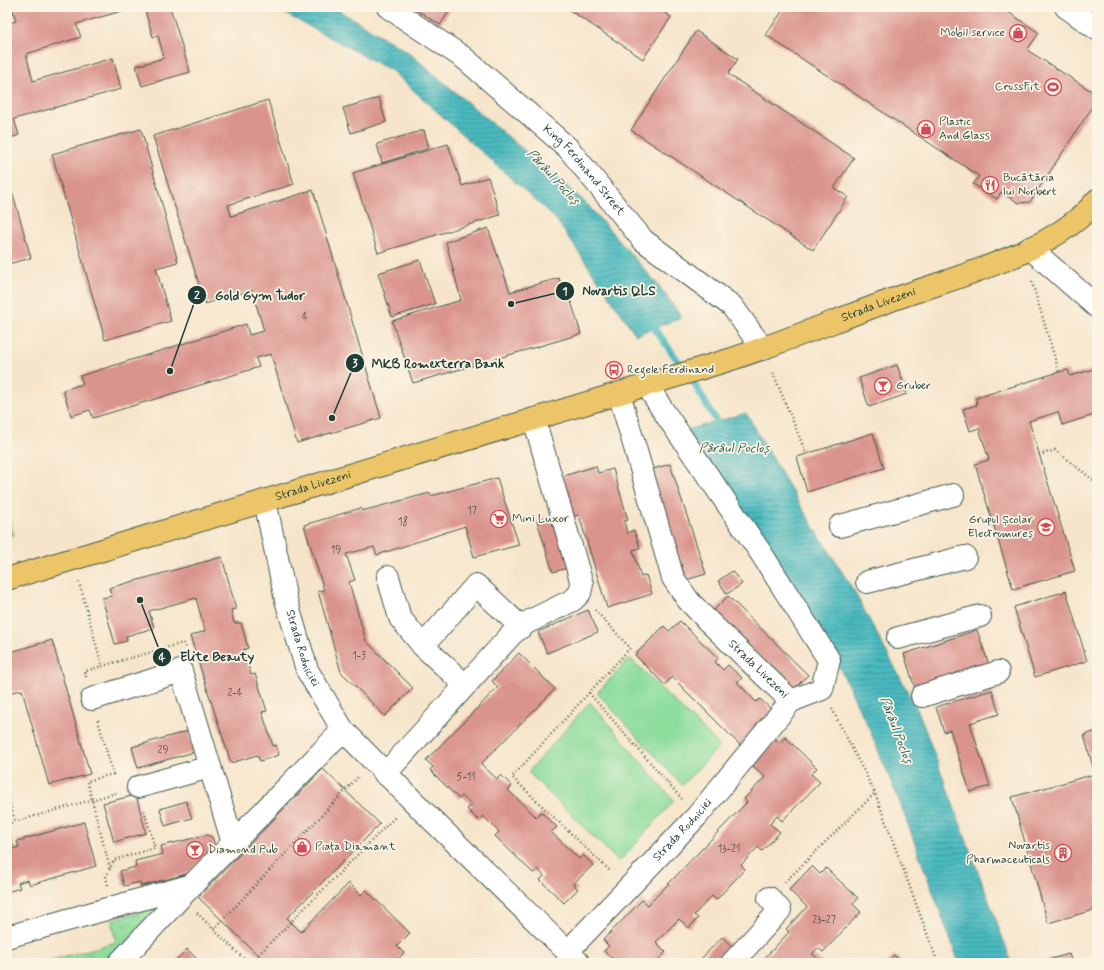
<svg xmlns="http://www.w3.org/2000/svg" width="1104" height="970" font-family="Mynerve,sans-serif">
  <defs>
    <pattern id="grass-tufts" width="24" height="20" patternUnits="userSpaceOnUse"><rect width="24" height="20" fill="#8ddd9d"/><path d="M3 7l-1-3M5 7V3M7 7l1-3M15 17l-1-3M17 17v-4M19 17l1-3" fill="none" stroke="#73b481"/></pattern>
    <pattern id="water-rules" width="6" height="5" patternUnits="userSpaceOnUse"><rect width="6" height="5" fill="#4ababf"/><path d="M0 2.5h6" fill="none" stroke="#3d989c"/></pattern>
  </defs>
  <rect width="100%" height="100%" fill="#fcf5e5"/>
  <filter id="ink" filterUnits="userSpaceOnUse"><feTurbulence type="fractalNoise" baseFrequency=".025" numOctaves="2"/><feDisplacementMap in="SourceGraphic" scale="8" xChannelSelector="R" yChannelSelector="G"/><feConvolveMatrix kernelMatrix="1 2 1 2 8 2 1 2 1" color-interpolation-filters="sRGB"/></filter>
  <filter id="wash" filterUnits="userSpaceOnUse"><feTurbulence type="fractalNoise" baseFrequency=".012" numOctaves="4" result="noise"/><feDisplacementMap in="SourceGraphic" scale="16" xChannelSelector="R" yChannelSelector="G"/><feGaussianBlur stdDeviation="0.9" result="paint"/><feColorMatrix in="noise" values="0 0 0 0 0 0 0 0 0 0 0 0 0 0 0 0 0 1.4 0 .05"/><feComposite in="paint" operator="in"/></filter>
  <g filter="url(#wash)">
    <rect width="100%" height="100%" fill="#f6e5cb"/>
    <!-- grass -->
    <path fill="url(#grass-tufts)" stroke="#568d68" d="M7 512 14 535 7 537Z
      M161 906 106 963H41L116 942 111 920Z"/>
    <!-- park -->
    <path fill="#8ddd9d" stroke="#568d68" d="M630 658 720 746 682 785 597 693Z
      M590 702 674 801 619 862 528 772Z"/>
    <!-- water -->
    <path fill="url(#water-rules)" stroke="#347c7a" d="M273 7H333L408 52 584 201 659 286 682 317 636 335 555 218 392 71Z
      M746 413 802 508 854 591 919 713 1012 963H959L900 803 871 733 823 633 686 430Z"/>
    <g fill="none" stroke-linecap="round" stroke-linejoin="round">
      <!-- stream -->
      <path stroke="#4ababf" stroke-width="7" d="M649 321 692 380 721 429"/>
    </g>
    <g id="blocks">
      <!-- building -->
      <path fill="#da948e" d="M12 7H136L76 24 81 37 26 54 33 81 113 58 121 89 14 119 19 135 7 139V24L16 21Z
        M144 7H170L190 72 142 86 136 66 164 58 158 35 153 37Z
        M412 7H452L440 25Z
        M565 7H656L671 17 643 59Z
        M785 7H1001L1039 33 1027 50 1093 92 1095 103 1030 202 1019 203 1001 192 997 199 973 184 979 176 766 35Z
        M696 31 738 59 728 74 854 158 834 188 848 197 813 250 631 130Z
        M379 98 386 122 351 133 343 108Z
        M268 100 294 184 228 205 231 216 313 190 381 418 297 443 271 354 256 358 259 367 93 418 90 410 71 416 63 390 83 384 80 376 246 324 249 335 264 331 252 290 205 304 153 136Z
        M141 129 178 262 156 268 171 321 105 340 52 154Z
        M424 130 429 148 382 163 377 144Z
        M448 144 462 186 488 177 500 215 378 253 353 173Z
        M13 194 31 258 8 264 7 260V196Z
        M488 228 510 292 559 278 562 290 567 288 581 334 413 383 392 321 461 300 446 242Z
        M420 260 435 304 392 317 378 273Z
        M897 365 907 394 869 407 859 378Z
        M1097 368V414L1062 425 1058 412 1029 421 1075 571 1013 589 975 464 989 460 979 428 970 431 963 409 977 405 976 398 1059 372 1068 370 1070 376Z
        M873 433 884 468 807 492 797 457Z
        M670 464 706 574 686 580 650 470Z
        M596 466 598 473 613 469 628 520 624 521 627 533 634 530 640 548 633 550 641 577 646 575 652 594 607 608 579 515 569 518 557 478Z
        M497 478 519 545 474 557 465 526 377 555 374 547 346 554 355 580 349 582 366 641 413 688 385 716 341 672 318 591 324 590 304 525 361 508 362 511 430 493 431 496Z
        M555 515 571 567 553 572 537 521Z
        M222 557 236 609 231 610 234 623H241L248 648 243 650 251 675 255 674 267 711 262 712 273 746 276 745 279 755 260 761 257 755 231 763 190 636 205 631 196 598 149 611 154 628 126 636 127 641 115 644 102 598 112 596 109 588Z
        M732 571 742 584 727 594 718 581Z
        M1066 591 1087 661 1035 677 1014 607Z
        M728 596 808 675 793 690 713 611Z
        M588 610 598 632 547 653 538 632Z
        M680 621 718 658 715 662 723 670 728 665 742 678 737 682 756 702 760 699 775 713 741 746 672 677 665 685 635 655 664 626 669 631Z
        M977 630 989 665 915 688 904 654Z
        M52 640 90 774 49 785 22 690 8 693 7 653Z
        M519 653 555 689 481 764 497 779 501 775 512 786 508 790 536 817 541 812 557 827 551 832 579 859 583 855 593 865 573 884 578 889 564 903 540 880 544 876 538 869 533 873 495 836 499 832 483 816 478 820 467 809 472 805 462 796 459 799 430 770 433 767 426 760 498 687 492 681Z
        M992 690 999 714 970 723 990 786 970 792 950 730 944 732 936 707Z
        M188 731 194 752 138 768 132 747Z
        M1097 731V909L1048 923 1012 797 1095 774 1084 735Z
        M771 735 780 743 785 737 817 768 811 774 820 782 782 821 777 816 770 824 780 832 762 851 758 847 741 865 745 869 716 900 712 896 694 915 698 918 689 928 679 919 656 942 666 952 655 963H617L604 951 609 946 603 940 642 900 648 905 747 802 744 799 765 777 747 760Z
        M323 769 380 824 287 918 301 932 349 883 361 895 366 890 410 933 397 946 404 953 399 958 405 963H266L198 897Z
        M136 795 146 833 114 842 103 803Z
        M186 801 192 818 165 826 160 809Z
        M84 822 96 866 30 885 28 880 23 881 18 883 20 888 7 892V845L9 850 19 847 17 841Z
        M207 835 212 837 214 842 213 848 209 854 186 874 141 886 140 882 124 886 120 871 136 867 135 861 163 854 161 846Z
        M812 866 820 874 826 868 858 898 853 904 861 912 823 952 818 948 812 954 822 962 821 963H760L789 932 786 929 807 907 789 890Z
        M722 937 736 950 723 963H697Z
        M187 949 201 963H173Z
        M1069 954 1072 963H1038Z
        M894 955 903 963H887Z"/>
    </g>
  </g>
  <g filter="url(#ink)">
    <use href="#blocks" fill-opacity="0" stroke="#3f564b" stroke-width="1"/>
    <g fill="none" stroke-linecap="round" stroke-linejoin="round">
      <!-- minor casing -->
      <g stroke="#3f564b" stroke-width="24">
        <g id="minor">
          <path id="s1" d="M388 7 464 58 568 148 643 240 732 306 763 349"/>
          <path d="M1066 7 1097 29"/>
          <path d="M1030 248 1097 307"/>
          <path id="s2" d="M619 393 673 578 688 600 706 619 791 701"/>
          <path id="s3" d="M265 501 286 600 307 670 343 730 425 813 578 962"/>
          <path d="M840 526 953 495"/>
          <path d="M388 577 400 618 423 646 465 685"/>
          <path d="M867 582 965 557"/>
          <path d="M898 638 980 616"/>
          <path d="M423 646 476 585 521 627"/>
          <path d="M922 696 998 672"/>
          <path d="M92 699 181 671 233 843"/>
          <path d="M385 774 512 634 528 622 573 600 580 593 582 584 534 419"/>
          <path d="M138 787 210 767"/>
          <path d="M7 937 192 885 343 730"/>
          <path id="s4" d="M567 952 697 816 791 701 822 689 829 660 761 553 662 409 647 385"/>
          <path d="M119 963 192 885"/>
          <path d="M732 963 780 910 769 898"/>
        </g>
      </g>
      <!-- major casing -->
      <g stroke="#3f564b" stroke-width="24">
        <g id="major">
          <path id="s5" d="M7 579 732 359C788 340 842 318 897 298 959 276 1055 252 1097 200"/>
        </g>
      </g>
      <!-- path -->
      <path stroke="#3f564b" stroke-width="2.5" stroke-dasharray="1 3" stroke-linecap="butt" d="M1032 282 1059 372
        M773 373 806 453
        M1039 455 1055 450 1097 483
        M79 582 102 666
        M595 610 630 648 512 777 611 872
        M86 677 85 671 183 643 186 648
        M589 693 682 799
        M832 709 875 793 938 963
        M98 720 113 774 87 781 110 869
        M7 792 15 822
        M7 824 116 793
        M7 826 14 848
        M785 882 875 793
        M108 885 106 877 114 860 155 848 144 810
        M197 913 248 963
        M214 929 358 777
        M250 963 396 816"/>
      <!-- minor -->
      <use href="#minor" stroke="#fff" stroke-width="22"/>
      <!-- major -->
      <use href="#major" stroke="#ecc569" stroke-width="22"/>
    </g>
  </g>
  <!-- icons -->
  <defs>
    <g id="shop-ring" transform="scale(0.9)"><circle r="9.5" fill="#fcf5e5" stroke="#d1495b" stroke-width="1.5"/><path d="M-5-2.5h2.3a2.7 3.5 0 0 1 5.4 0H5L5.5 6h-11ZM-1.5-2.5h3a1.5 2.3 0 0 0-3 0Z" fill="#d1495b"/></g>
    <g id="stadium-ring" transform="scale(0.9)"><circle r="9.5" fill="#fcf5e5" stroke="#d1495b" stroke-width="1.5"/><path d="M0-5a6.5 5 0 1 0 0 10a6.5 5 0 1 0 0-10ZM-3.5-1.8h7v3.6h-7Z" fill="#d1495b"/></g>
    <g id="restaurant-ring" transform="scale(0.9)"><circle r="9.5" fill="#fcf5e5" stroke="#d1495b" stroke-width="1.5"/><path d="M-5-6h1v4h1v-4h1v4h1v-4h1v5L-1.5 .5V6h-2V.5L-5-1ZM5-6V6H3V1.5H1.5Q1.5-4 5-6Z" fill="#d1495b"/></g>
    <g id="bus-ring" transform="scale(0.9)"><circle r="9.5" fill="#fcf5e5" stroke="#d1495b" stroke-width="1.5"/><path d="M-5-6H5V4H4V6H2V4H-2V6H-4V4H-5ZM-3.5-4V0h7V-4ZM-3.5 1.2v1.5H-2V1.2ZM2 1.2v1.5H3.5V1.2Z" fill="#d1495b"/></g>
    <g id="bar-ring" transform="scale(0.9)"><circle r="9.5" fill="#fcf5e5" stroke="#d1495b" stroke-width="1.5"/><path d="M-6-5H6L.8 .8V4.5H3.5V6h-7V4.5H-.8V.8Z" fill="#d1495b"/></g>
    <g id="supermarket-ring" transform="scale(0.9)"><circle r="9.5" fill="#fcf5e5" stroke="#d1495b" stroke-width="1.5"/><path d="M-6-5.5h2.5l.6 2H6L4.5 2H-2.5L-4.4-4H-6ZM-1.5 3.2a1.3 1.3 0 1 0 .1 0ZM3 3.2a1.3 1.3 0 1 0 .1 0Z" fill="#d1495b"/></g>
    <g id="university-ring" transform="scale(0.9)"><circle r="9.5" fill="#fcf5e5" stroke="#d1495b" stroke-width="1.5"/><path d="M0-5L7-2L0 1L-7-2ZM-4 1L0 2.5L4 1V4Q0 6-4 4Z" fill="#d1495b"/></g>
    <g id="building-ring" transform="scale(0.9)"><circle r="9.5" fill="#fcf5e5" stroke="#d1495b" stroke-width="1.5"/><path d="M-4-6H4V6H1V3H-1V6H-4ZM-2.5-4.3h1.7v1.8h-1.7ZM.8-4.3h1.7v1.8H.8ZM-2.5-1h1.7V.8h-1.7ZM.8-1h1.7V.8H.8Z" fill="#d1495b"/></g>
  </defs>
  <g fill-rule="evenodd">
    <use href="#shop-ring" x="1018" y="33"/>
    <use href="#stadium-ring" x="1053" y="87"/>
    <use href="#shop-ring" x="926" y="129"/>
    <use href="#restaurant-ring" x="990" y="185"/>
    <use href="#bus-ring" x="614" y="370"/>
    <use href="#bar-ring" x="883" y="386"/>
    <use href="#supermarket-ring" x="499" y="519"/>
    <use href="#university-ring" x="1046" y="527"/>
    <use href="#shop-ring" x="302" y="847"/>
    <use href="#bar-ring" x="195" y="850"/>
    <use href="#building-ring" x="1063" y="853"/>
  </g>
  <g text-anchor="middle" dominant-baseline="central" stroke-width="3.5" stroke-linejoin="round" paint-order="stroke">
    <!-- number labels -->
    <g font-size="10" fill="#4e534a">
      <text x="305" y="317">4</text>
      <text x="472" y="511">17</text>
      <text x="403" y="522">18</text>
      <text x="336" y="550">19</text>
      <text x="359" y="656">1-3</text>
      <text x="235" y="693">2-4</text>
      <text x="163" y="750">29</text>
      <text x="466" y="777">5-11</text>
      <text x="729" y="849">13-21</text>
      <text x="824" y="920">23-27</text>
    </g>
    <!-- poi labels -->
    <g font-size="12" fill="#1f3d34" stroke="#fcf5e5" text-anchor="start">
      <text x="1005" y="33" text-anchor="end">Mobil service</text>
      <text x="1040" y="87" text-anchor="end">CrossFit</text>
      <text x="939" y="122">Plastic<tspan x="939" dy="14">And Glass</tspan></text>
      <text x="1003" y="178">Bucătăria<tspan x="1003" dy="14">lui Norbert</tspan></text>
      <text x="627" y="370">Regele Ferdinand</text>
      <text x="896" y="386">Gruber</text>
      <text x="512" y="519">Mini Luxor</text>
      <text x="1033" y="520" text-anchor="end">Grupul Școlar<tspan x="1033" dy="14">Electromureș</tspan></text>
      <text x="1050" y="846" text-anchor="end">Novartis<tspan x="1050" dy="14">Pharmaceuticals</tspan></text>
      <text x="315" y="847">Piața Diamant</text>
      <text x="208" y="850">Diamond Pub</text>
    </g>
    <!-- street labels -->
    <g font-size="12" fill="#1f3d34" stroke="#fcf5e5">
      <text stroke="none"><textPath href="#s1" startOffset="256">King Ferdinand Street</textPath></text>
      <text stroke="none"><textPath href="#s5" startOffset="914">Strada Livezeni</textPath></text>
      <text stroke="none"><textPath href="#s5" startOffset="320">Strada Livezeni</textPath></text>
      <text stroke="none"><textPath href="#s3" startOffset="152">Strada Rodniciei</textPath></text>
      <text stroke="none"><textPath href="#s2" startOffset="318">Strada Livezeni</textPath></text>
      <text stroke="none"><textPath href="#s4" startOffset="168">Strada Rodniciei</textPath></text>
    </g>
    <!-- water labels -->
    <g font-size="13" font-style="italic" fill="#2a5c57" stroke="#fcf5e5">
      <text transform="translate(553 177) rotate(47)">Pârâul Pocloș</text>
      <text x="734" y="448">Pârâul Pocloș</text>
      <text transform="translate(896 730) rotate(69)">Pârâul Pocloș</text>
    </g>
  </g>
  <!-- callouts -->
  <path fill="none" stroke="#1f3d34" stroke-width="1.5" d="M511 304L565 291M170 371L197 295M332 418L355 363M140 600L162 657"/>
  <g fill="#1f3d34" stroke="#fcf5e5" stroke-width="1.5">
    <circle cx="511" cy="304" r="4"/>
    <circle cx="170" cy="371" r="4"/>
    <circle cx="332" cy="418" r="4"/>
    <circle cx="140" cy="600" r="4"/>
    <circle cx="565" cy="291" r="10"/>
    <circle cx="197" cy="295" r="10"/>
    <circle cx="355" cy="363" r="10"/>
    <circle cx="162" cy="657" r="10"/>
  </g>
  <g font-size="12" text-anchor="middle" font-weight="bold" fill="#fff">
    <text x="565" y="295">1</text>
    <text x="197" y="299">2</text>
    <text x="355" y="367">3</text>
    <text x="162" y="661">4</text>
  </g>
  <g font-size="13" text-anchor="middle" font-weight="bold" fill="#1f3d34" stroke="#fcf5e5" stroke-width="3.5" stroke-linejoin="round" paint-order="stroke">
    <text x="619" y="295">Novartis QLS</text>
    <text x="260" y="300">Gold Gym Tudor</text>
    <text x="438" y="368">MKB Romexterra Bank</text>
    <text x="217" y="661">Elite Beauty</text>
  </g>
  <!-- margin -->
  <rect width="1104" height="970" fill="none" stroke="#fcf5e5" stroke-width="24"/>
</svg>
